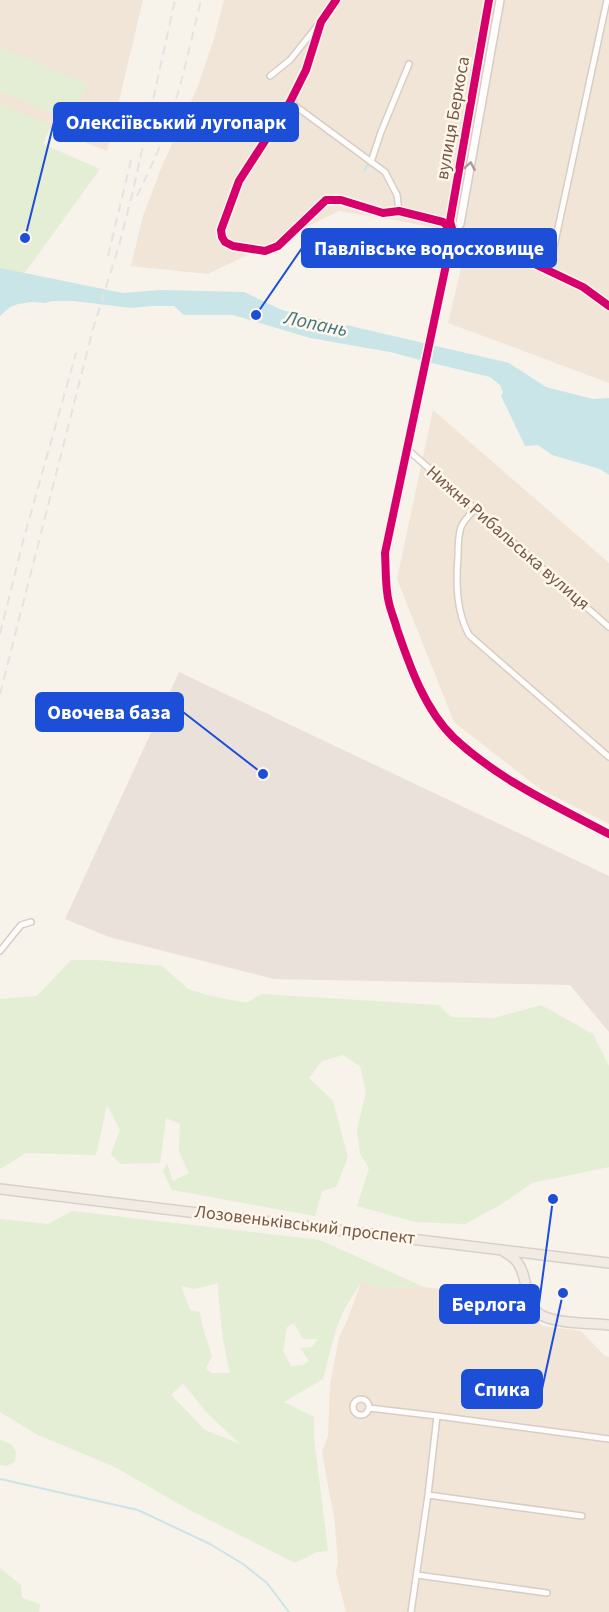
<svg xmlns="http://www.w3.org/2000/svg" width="609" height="1612" font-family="'Source Sans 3',sans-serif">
  <rect width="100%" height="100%" fill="#f7f2ea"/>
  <!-- residential -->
  <path fill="#f1e5d7" d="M0 0H143L107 151 0 109Z
    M224 0H609V383L448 323 463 260 446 230 390 219 339 211 208 274 131 266 143 216 162 166 198 86 214 39Z
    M433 410 609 563V824L540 789 454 722 397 579Z
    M362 1280 377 1288 424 1287 474 1293H517L520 1302 542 1326 581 1331 605 1356 609 1357V1612H346L336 1573 338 1562 334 1515 329 1492 322 1451 328 1436 330 1385 339 1337 347 1321Z"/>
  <!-- industrial -->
  <path fill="#eae2da" d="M179 672 609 876V1032L570 985 274 979 109 937 65 919Z"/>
  <!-- green -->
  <path fill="#e3eed4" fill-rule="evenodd" d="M0 47 87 84 71 122 0 91Z
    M0 104 51 126 43 144 100 169 0 307Z
    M71 960H97L162 966 188 989 207 995 246 1003 262 994 439 1005 451 1017 494 1018 541 1005 593 1034 609 1066V1167L532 1183 500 1205 465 1224 415 1222 357 1206 369 1168 360 1154 357 1129 366 1092 360 1066 343 1055 322 1061 309 1078 333 1101 348 1157 336 1187 322 1191 315 1216 172 1190 163 1171 167 1163 173 1181 189 1173 179 1152 180 1124 166 1118 160 1163 120 1164 111 1154 120 1130 107 1105 96 1155 26 1153 0 1169V999L37 996Z
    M72 1211 320 1240 424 1287 377 1288 362 1281 345 1308 336 1329 323 1379 284 1402 314 1417V1438L328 1551 317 1552 295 1563 184 1507 117 1468 38 1435 0 1412V1219L48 1224ZM218 1283C219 1314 223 1344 230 1373H211L206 1368 212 1356C208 1341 201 1327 200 1312L190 1310 181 1286 195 1289ZM294 1323 303 1339H318L312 1347 300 1348 309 1361 303 1365 291 1366 283 1351 287 1327ZM183 1383 207 1413 240 1444 205 1430 171 1395Z
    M0 1440 11 1444 16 1452 15 1461 7 1466 0 1465Z
    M0 1568 21 1585 22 1598 40 1604 39 1612H0Z"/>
  <!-- water -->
  <path fill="#cae5e8" d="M0 268 123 293 160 290 244 292 282 310 509 363 546 387 593 399 609 398V475L600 469 552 455 538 445 525 446 501 396 503 393 500 385 490 377 424 361 390 352 310 338 233 315H184L174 306H151L131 308 73 301H52L45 303 32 302 18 304 10 307 0 316Z"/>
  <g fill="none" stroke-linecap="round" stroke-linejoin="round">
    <!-- stream -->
    <path stroke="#cae5e8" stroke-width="2" d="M364 171 369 162
      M0 1479 138 1510 210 1544 243 1564 267 1583 289 1612"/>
    <!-- minor casing -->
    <g stroke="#d6cec6" stroke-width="8">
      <path id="minor" d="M336 0 321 22 306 70 290 102 239 181 221 230 222 237 225 242 233 246 265 251 278 246 326 200H341L383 213 399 211 443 222 453 232 503 249 583 287 609 306
        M270 76 290 60 318 25
        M290 102 385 172 397 195 399 211
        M371 162 381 132 409 64
        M549 270 607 0
        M407 449 609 627
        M476 508C470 514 464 520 461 527 458 536 458 547 458 556 456 583 456 611 469 635L609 757
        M0 951 21 925 31 922
        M353 1407a8 8 0 1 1 16 0a8 8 0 1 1-16 0Z
        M369 1408 437 1416
        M428 1495 582 1516
        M417 1575 547 1593
        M411 1612 428 1495 437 1416 609 1439"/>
    </g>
    <!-- tertiary casing -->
    <g stroke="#d6cec6" stroke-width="10">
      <path id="tertiary" d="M489 0 450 221 453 232 385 553C386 569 385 588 389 603 391 612 395 621 397 629 410 667 425 710 454 738 499 780 556 806 609 834
        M453 232 460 224 500 0"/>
    </g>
    <!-- trunk casing -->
    <g stroke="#d8cfc9" stroke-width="12">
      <path id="trunk" d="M0 1189 609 1263
        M502 1250C507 1254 514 1257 517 1262 530 1278 522 1306 543 1316 561 1324 590 1323 609 1325"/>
    </g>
    <!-- minor -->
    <use href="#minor" stroke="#fefdfc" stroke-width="5"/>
    <!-- tertiary -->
    <use href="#tertiary" stroke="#fefdfc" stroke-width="7"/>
    <!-- trunk -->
    <use href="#trunk" stroke="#f2ebe4" stroke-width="9"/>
    <!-- rail -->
    <path stroke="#e5e2e5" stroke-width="2" stroke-dasharray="9 6" stroke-linecap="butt" d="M137 196C147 175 157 155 165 133 181 90 190 44 201 0
      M108 256 131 160
      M0 634 23 541 76 353
      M0 694 93 329 120 242 133 191 175 0"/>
    <!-- cycleway casing -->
    <g stroke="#fff7eb" stroke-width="11">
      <path id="cycleway" d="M336 0 321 22 306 70 290 102 239 181 221 230 222 237 225 242 233 246 265 251 278 246 326 200H341L383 213 399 211 443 222 453 232 503 249 583 287 609 306
        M489 0 450 221 453 232 385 553C386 569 385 588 389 603 391 612 395 621 397 629 410 667 425 710 454 738 499 780 556 806 609 834"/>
    </g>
    <!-- cycleway -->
    <use href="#cycleway" stroke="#d6006c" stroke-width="8"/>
  </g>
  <!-- one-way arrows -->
  <defs><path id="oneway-chevron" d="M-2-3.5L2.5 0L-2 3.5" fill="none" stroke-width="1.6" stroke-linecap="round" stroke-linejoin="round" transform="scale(1.5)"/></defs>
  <use stroke="#ac9b90" href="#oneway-chevron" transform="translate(470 166) rotate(-80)"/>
  <g text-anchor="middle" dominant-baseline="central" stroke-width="5" stroke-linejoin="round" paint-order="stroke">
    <!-- street labels -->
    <g font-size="18" fill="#765948" stroke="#fff7eb">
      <text transform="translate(453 118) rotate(-80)">вулиця Беркоса</text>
      <text transform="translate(508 538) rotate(41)">Нижня Рибальська вулиця</text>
      <text transform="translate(305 1225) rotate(7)">Лозовеньківський проспект</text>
    </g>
    <!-- water labels -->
    <g font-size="20" font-style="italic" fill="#3f7783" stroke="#fff7eb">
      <text transform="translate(316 324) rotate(12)">Лопань</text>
    </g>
  </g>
  <!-- callouts -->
  <path fill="none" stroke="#1d4ed8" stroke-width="2" d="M25 238L54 122M256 315L302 248M263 774L183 712M553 1199L539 1304M563 1293L542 1389"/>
  <g fill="#1d4ed8" stroke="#fff7eb" stroke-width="2">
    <circle cx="25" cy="238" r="6"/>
    <circle cx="256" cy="315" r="6"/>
    <circle cx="263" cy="774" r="6"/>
    <circle cx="553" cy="1199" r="6"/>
    <circle cx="563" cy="1293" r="6"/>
  </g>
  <g fill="#1d4ed8" stroke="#1d4ed8" stroke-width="2">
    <rect x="54" y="103" width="244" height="38" rx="6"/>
    <rect x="302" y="229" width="254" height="38" rx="6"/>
    <rect x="36" y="693" width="147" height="38" rx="6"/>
    <rect x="440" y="1285" width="99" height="38" rx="6"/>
    <rect x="462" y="1370" width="80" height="38" rx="6"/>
  </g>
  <g font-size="20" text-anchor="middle" font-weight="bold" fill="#fff">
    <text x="176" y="129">Олексіївський лугопарк</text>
    <text x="429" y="255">Павлівське водосховище</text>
    <text x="109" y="719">Овочева база</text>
    <text x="489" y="1311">Берлога</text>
    <text x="502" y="1396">Спика</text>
  </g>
</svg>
